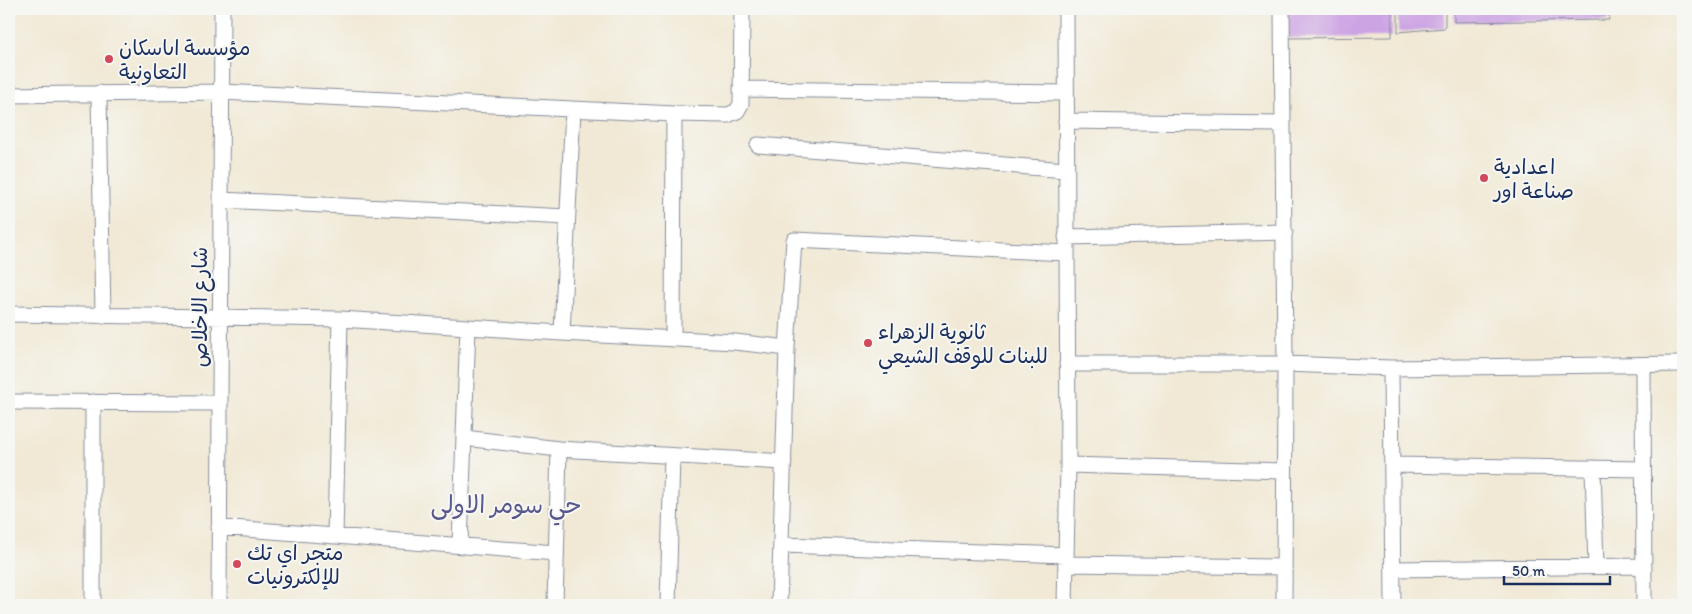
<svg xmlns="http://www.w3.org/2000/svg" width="1692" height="614" font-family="Itim,'Playpen Sans Arabic',sans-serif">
  <rect width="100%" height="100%" fill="#f6f6f2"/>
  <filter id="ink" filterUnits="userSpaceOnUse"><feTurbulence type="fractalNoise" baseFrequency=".02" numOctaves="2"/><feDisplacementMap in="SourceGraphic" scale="10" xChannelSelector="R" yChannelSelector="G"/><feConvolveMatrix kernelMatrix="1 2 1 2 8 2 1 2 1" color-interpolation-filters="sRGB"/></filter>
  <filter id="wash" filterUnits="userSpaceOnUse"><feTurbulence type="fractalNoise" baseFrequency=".0096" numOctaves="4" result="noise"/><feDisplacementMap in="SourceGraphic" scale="20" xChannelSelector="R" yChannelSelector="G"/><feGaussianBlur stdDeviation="1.12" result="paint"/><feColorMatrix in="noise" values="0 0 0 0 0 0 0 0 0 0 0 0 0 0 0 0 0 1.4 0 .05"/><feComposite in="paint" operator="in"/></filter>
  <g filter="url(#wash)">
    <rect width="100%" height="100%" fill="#f1e9d5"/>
    <g id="blocks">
      <!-- building -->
      <path fill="#cca3e3" d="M1287 9H1392V37L1288 38Z
        M1398 9H1445V28L1398 32Z
        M1454 9H1609V20L1454 22Z"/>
    </g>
  </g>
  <g filter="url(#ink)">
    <use href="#blocks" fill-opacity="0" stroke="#868c9a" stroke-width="1"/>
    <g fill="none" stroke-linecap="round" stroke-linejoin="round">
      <!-- street casing -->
      <g stroke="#868c9a" stroke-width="17">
        <path id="street" d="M1282 9 1285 364 1284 605
          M741 89 1066 93
          M99 93 103 316
          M9 95 222 92 674 114 728 115 737 111 741 104 742 9
          M1066 121 1283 124
          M758 145 1066 170
          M221 200 567 217
          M1066 237 1285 232
          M9 314 340 319 562 333 735 342 787 348
          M562 333 573 109
          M673 339 674 114
          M1067 364H1285L1391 368 1683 364
          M1643 365 1644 605
          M1391 368 1393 605
          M9 402 220 403
          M93 402V605
          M464 438 559 449 784 462
          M1068 465 1284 471
          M1392 465 1643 469
          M1593 468 1596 567
          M219 527 556 553
          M335 536 340 319
          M460 545 468 327
          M782 545 1066 555
          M1066 564 1283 567
          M1393 569 1644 566
          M219 605 222 9
          M555 605 559 449
          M668 605 672 456
          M779 605 787 348 794 240 1066 253
          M1065 605 1068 465 1066 9"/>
      </g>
      <!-- street -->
      <use href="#street" stroke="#fff" stroke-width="15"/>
    </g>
  </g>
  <!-- markers -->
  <g fill="#d1495b" stroke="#f6f6f2" stroke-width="2">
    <circle cx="109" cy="59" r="5"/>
    <circle cx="1484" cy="178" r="5"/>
    <circle cx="868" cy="343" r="5"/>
    <circle cx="237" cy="564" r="5"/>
  </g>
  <g text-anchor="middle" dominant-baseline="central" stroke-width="4" stroke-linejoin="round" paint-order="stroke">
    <!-- poi labels -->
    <g font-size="21" fill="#1b2f5e" stroke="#f6f6f2" text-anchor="start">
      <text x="119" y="47">مؤسسة اىاسكان<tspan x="119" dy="24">التعاونية</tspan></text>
      <text x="1494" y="166">اعدادية<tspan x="1494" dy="24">صناعة اور</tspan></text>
      <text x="878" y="331">ثانوية الزهراء<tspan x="878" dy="24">للبنات للوقف الشيعي</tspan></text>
      <text x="247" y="552">متجر اي تك<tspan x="247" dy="24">للإلكترونيات</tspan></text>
    </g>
    <!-- street labels -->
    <g font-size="21" fill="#1b2f5e" stroke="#f6f6f2">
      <text transform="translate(199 307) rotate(-90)">شارع الاخلاص</text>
    </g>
    <!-- quarter labels -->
    <g font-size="24" fill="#59588d" stroke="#f6f6f2">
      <text x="506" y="504">حي سومر الاولى</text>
    </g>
  </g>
  <!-- margin -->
  <rect width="1692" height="614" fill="none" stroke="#f6f6f2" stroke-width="30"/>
  <!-- scale -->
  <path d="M1504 576v8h106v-8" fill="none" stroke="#1b2f5e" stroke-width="2.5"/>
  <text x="1512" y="576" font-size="15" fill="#1b2f5e" stroke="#f6f6f2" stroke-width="4" paint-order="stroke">50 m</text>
</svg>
